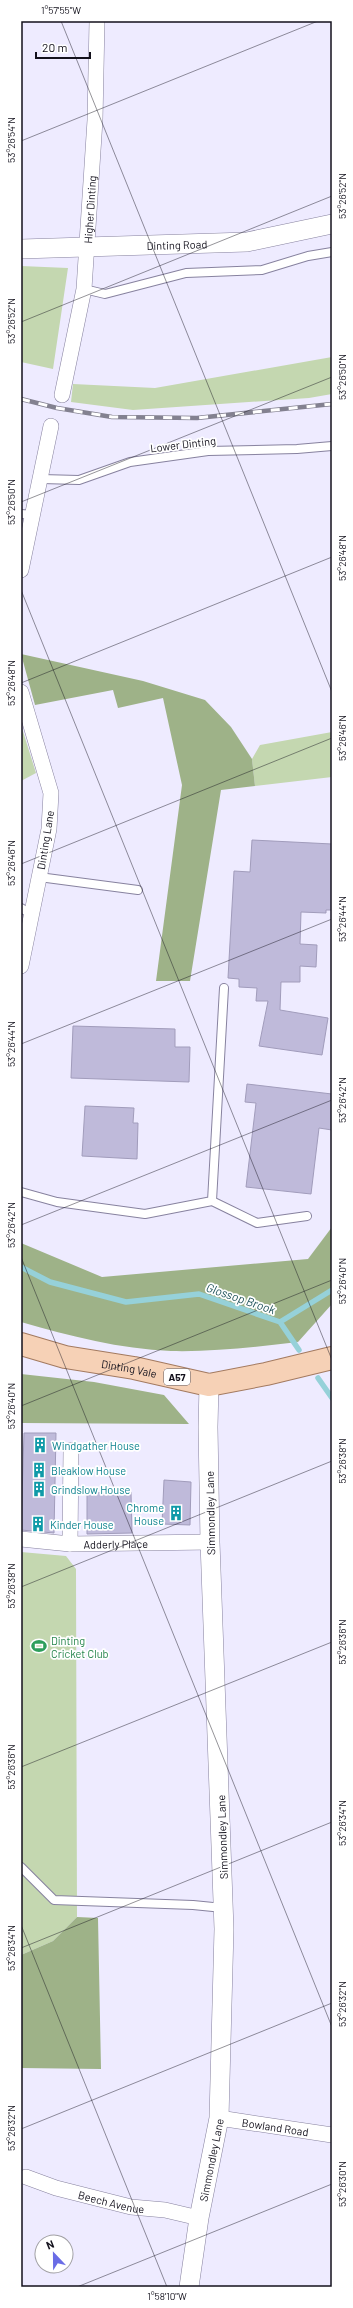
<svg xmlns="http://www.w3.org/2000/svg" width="353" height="2308" font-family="Barlow,sans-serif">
  <rect width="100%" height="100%" fill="#eeebff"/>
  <!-- green -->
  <path fill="#c4d7b0" d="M21 266 68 268 53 369 21 362Z
    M332 357V394L309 398 133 410 71 402 73 384 155 388Z
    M21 725 36 773 21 781Z
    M332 732V777L255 786 252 759 260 745Z
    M21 1552 66 1556 76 1569 77 1917 53 1941 21 1955Z"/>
  <!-- forest -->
  <path fill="#9eb288" d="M21 654 143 681 205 700 231 727 252 759 255 786 221 790 190 981H156L182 785 163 698 118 708 113 690 35 705Z
    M332 1227V1304L298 1342C257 1347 213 1352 171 1351 120 1349 70 1336 21 1322V1243L102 1277 308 1259Z
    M21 1374 94 1382 164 1395 189 1424 21 1423Z
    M77 1917 98 1918 101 2069 21 2068V1955L53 1941Z"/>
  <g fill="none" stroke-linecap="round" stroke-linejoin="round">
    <!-- stream -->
    <path stroke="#96d1d9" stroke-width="5.5" d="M21 1267 50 1282 126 1302 199 1294 280 1322 332 1290
      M280 1322 299 1350
      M318 1378 332 1398"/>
  </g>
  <!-- building -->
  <path fill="#bfbada" stroke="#a19cbb" d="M252 840 332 844V910H326V913L301 912 300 944 317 945 316 967 300 966V982H281L280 1010 328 1018 322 1055 259 1046 268 1001H256L257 988 239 987V979L228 978 234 871 250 872Z
    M73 1026 175 1029V1047H190L189 1082 71 1078Z
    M247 1084 332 1094V1130L319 1128 311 1194 246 1187 256 1103 245 1102Z
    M85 1106 134 1108 133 1123H138L137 1159 82 1156Z
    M24 1433H56L54 1533 21 1530Z
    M164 1480 191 1482 190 1525 162 1524Z
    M131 1492 132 1533 87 1534V1493Z"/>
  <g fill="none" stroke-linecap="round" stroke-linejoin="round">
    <!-- service casing -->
    <g stroke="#87829f" stroke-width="10">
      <path id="service" d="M84 289 105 294 186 273 262 270 308 256 332 252
        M41 479 79 480 130 462 208 451 297 449 332 446
        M21 514 33 515
        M39 877 138 890
        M21 908 31 914
        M21 1192 57 1202 145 1214 212 1201 224 988
        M212 1201 257 1223 307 1216
        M21 1867 54 1900 193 1905 223 1908"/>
    </g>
    <!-- minor casing -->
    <g stroke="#87829f" stroke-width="16">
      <g id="minor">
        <path id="s1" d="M62 395 84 289 95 120 97 21"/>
        <path d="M21 570 51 426"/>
        <path d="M21 692 51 793 49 829 21 966"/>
        <path id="s2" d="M21 1539 70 1544 210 1542"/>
        <path d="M70 1544 71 1450"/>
        <path id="s3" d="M219 2118 332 2135"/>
        <path id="s4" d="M26 2177 56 2188 131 2207 165 2210 199 2218"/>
      </g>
    </g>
    <!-- tertiary casing -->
    <g stroke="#87829f" stroke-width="20">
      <g id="tertiary">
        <path id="s5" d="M21 249 247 242 332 224"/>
        <path id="s6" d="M189 2287 199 2218 219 2118 224 1929 210 1542 208 1427 209 1385"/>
      </g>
    </g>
    <!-- primary casing -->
    <g stroke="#a37a60" stroke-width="24">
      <g id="primary">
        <path id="s7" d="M21 1344 65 1357 134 1368 209 1385 266 1374 332 1358"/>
      </g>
    </g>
    <!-- service -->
    <use href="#service" stroke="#fff" stroke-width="8"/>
    <!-- minor -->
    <use href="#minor" stroke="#fff" stroke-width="15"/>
    <!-- tertiary -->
    <use href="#tertiary" stroke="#fff" stroke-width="19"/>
    <!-- primary -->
    <use href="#primary" stroke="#f6d1b6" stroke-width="22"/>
    <!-- rail casing -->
    <g stroke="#838190" stroke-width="4.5">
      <path id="rail" d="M21 399 57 408 112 417 197 418 332 404"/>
    </g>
    <!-- rail -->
    <use href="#rail" stroke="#fff" stroke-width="3" stroke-dasharray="9" stroke-linecap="butt"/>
  </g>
  <!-- ticks -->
  <path fill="none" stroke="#13111c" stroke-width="1" stroke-opacity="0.45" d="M61 21 332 692M331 21 332 24M21 141 318 21M21 322 332 196M21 502 332 377M21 590 332 1360M21 683 332 557M21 864 332 738M21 1044 332 919M21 1225 332 1100M21 1257 332 2027M21 1406 332 1280M21 1587 332 1461M21 1767 332 1642M21 1925 167 2287M21 1948 332 1822M21 2129 332 2003M77 2287 332 2184"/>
  <!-- icons -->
  <defs>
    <g id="building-bare" transform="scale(1.2)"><path d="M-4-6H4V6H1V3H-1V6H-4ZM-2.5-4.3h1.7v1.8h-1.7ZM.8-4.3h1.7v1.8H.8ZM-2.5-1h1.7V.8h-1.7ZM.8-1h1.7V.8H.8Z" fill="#0f9aa8" stroke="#fff" stroke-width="2.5" paint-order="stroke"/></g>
    <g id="stadium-bare" transform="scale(1.2)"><path d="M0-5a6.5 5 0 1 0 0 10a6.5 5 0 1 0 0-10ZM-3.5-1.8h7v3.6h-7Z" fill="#2e9e5b" stroke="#fff" stroke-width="2.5" paint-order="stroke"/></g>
  </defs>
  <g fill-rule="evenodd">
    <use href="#building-bare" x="40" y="1445"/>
    <use href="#building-bare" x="39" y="1470"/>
    <use href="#building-bare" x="39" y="1489"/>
    <use href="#building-bare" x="176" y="1513"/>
    <use href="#building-bare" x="38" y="1524"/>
    <use href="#stadium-bare" x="39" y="1646"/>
  </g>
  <g text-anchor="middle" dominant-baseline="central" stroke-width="3.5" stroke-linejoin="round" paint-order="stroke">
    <!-- shield labels -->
    <rect fill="#fff" stroke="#5a5860" stroke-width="1" x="164" y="1369" width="26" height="16" rx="3"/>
    <g font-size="10" font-weight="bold" fill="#13111c">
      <text x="177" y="1377">A57</text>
    </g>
    <!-- street labels -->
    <g font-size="11" fill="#13111c" stroke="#fff">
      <text stroke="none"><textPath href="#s1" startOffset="188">Higher Dinting</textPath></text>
      <text stroke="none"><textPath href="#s5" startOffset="156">Dinting Road</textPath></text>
      <text transform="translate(183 444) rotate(-7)">Lower Dinting</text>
      <text transform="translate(45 840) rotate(-81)">Dinting Lane</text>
      <text stroke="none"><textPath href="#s7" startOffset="111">Dinting Vale</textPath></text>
      <text transform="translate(210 1513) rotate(-91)">Simmondley Lane</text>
      <text stroke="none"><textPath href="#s2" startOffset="95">Adderly Place</textPath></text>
      <text transform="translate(222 1837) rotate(-92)">Simmondley Lane</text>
      <text stroke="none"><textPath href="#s3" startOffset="57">Bowland Road</textPath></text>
      <text stroke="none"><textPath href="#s6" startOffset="129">Simmondley Lane</textPath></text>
      <text stroke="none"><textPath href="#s4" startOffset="89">Beech Avenue</textPath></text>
    </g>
    <!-- culture labels -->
    <g font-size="11" fill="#0d838f" stroke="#fff" text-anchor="start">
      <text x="52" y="1445">Windgather House</text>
      <text x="51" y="1470">Bleaklow House</text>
      <text x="51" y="1489">Grindslow House</text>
      <text x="164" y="1507" text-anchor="end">Chrome<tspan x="164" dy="13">House</tspan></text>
      <text x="50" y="1524">Kinder House</text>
    </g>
    <!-- leisure labels -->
    <g font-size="11" fill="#27864d" stroke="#fff" text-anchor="start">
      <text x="51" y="1640">Dinting<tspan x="51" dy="13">Cricket Club</tspan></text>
    </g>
    <!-- water labels -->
    <g font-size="12" font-style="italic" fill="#21545b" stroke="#fff">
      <text transform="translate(241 1298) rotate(19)">Glossop Brook</text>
    </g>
  </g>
  <!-- border -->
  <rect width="353" height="2308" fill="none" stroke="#ffffff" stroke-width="44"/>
  <!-- north arrow -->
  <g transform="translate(54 2254) rotate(338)"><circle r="19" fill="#ffffff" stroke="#a1a0a4"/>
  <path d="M0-3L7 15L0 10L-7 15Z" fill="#6a6ce6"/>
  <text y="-6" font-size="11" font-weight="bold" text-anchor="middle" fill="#13111c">N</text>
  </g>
  <!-- scale -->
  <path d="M36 52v6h54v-6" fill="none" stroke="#13111c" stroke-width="2"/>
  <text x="42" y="52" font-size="12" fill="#13111c" stroke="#ffffff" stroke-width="3" paint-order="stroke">20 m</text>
  <rect x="22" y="22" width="309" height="2264" fill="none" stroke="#13111c" stroke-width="1.5"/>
  <g font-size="10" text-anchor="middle" fill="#13111c">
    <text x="61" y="14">1°57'55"W</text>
    <text transform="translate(11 140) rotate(-90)" y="4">53°26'54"N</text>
    <text transform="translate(342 196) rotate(-90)" y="4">53°26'52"N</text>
    <text transform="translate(11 321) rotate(-90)" y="4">53°26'52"N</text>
    <text transform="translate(342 377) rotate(-90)" y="4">53°26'50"N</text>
    <text transform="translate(11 502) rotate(-90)" y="4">53°26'50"N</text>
    <text transform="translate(342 558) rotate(-90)" y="4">53°26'48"N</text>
    <text transform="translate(11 683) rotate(-90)" y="4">53°26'48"N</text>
    <text transform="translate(342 738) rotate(-90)" y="4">53°26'46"N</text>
    <text transform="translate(11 863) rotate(-90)" y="4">53°26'46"N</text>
    <text transform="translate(342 919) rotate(-90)" y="4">53°26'44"N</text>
    <text transform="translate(11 1044) rotate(-90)" y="4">53°26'44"N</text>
    <text transform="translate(342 1100) rotate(-90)" y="4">53°26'42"N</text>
    <text transform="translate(11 1225) rotate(-90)" y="4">53°26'42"N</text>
    <text transform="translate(342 1281) rotate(-90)" y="4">53°26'40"N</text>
    <text transform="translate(11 1406) rotate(-90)" y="4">53°26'40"N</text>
    <text transform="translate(342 1461) rotate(-90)" y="4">53°26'38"N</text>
    <text transform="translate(11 1586) rotate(-90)" y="4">53°26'38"N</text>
    <text transform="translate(342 1642) rotate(-90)" y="4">53°26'36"N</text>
    <text transform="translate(11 1767) rotate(-90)" y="4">53°26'36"N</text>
    <text transform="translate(342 1823) rotate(-90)" y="4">53°26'34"N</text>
    <text transform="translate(11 1948) rotate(-90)" y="4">53°26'34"N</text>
    <text transform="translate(342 2004) rotate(-90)" y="4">53°26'32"N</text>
    <text transform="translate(11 2128) rotate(-90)" y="4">53°26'32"N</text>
    <text transform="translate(342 2184) rotate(-90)" y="4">53°26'30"N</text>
    <text x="167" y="2300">1°58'10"W</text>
  </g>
</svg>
